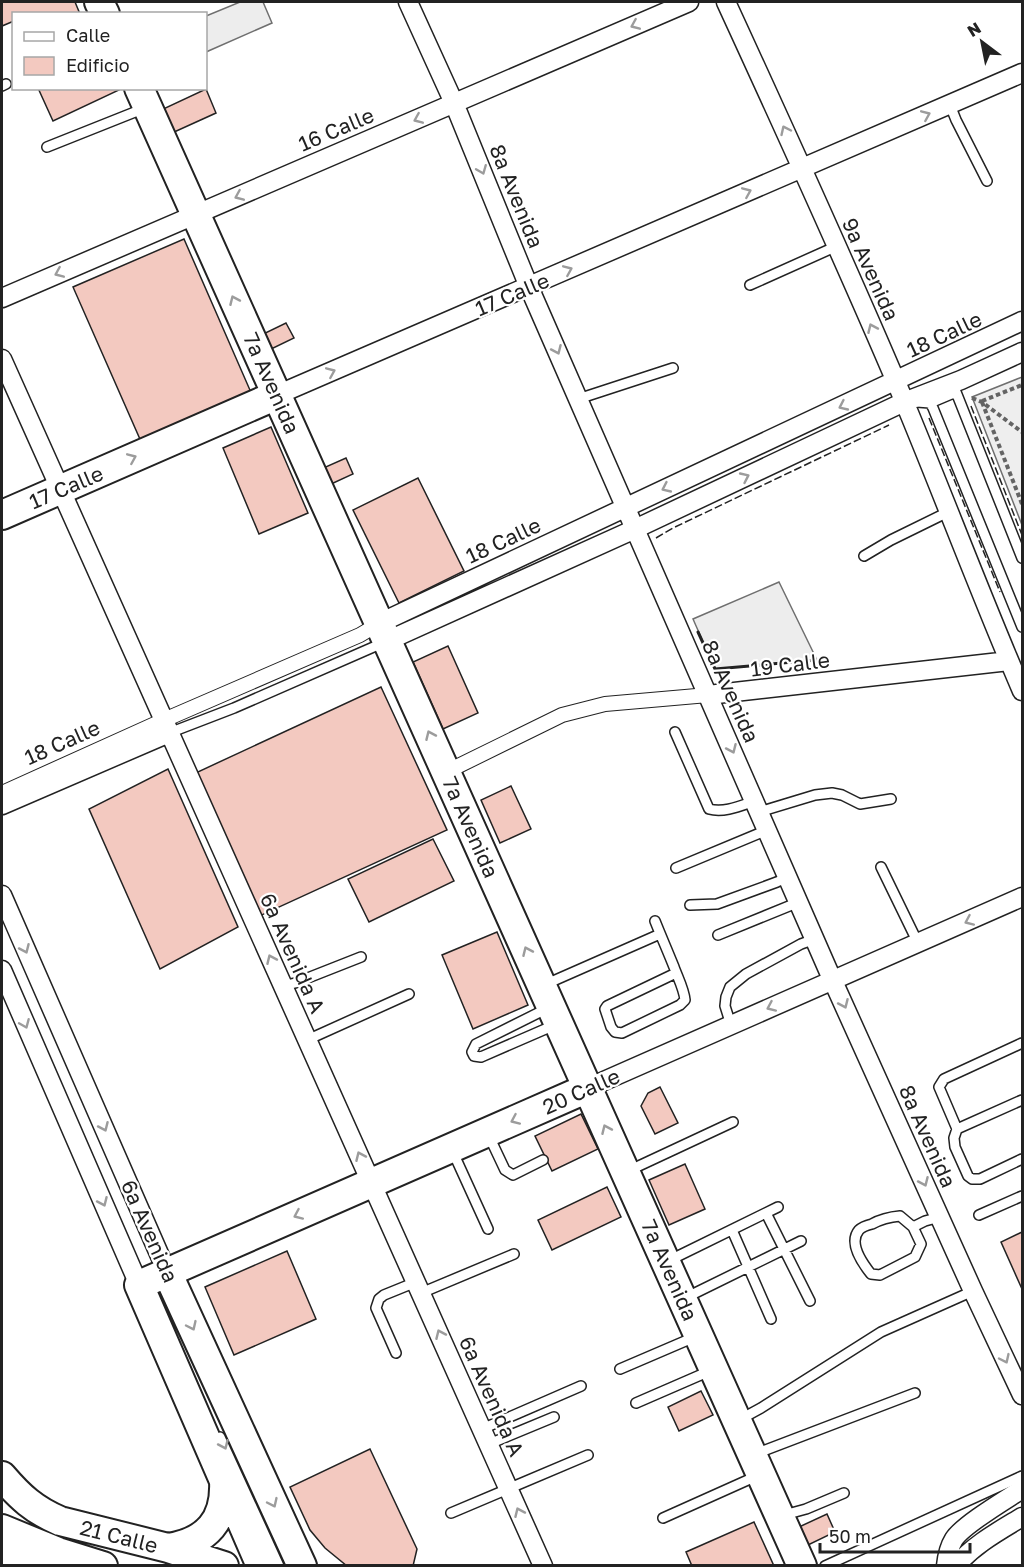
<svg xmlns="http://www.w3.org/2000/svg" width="1024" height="1567" font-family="'Golos Text',sans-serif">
  <rect width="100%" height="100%" fill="#fff"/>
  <!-- green -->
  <path fill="#eee" stroke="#6f6f6f" stroke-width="1.5" d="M1022 377V525L972 397Z"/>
  <!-- parking -->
  <path fill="#ededed" stroke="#6f6f6f" stroke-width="1.5" d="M240 2H263L272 23 206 52V16Z
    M779 582 817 660 715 669 693 619Z"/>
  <!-- building -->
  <path fill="#f3c9c0" stroke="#222" stroke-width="1.5" d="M2 2H75L80 14H14V21L2 26Z
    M38 88H118L119 90 53 121Z
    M206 89 216 113 172 133 161 110Z
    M184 239 253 397 143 446 73 287Z
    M286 323 294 338 265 352 257 337Z
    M271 427 308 513 259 534 223 448Z
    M346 458 353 474 329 485 321 469Z
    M418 478 464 571 399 603 353 510Z
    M448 646 478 713 443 729 413 662Z
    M381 687 447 830 253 919 187 777Z
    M168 769 238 927 160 969 89 809Z
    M511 786 531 829 500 843 481 800Z
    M433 839 454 881 369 922 348 879Z
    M497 932 528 1005 473 1029 442 955Z
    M660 1087 678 1123 655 1134 641 1106 648 1093Z
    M581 1114 598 1149 552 1171 535 1136Z
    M685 1164 705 1209 669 1225 649 1180Z
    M607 1187 621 1217 552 1250 538 1220Z
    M1022 1232V1289L1001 1242Z
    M287 1251 316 1319 234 1355 205 1287Z
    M701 1391 713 1415 679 1431 668 1407Z
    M370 1449 417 1549 413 1566H347L325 1548 310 1530 290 1487Z
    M827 1514 835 1532 808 1545 799 1527Z
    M754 1522 774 1566H692L686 1552Z"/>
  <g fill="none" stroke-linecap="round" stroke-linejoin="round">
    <!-- service casing -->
    <g stroke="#222" stroke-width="12">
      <path id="service" d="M2 86 6 84
        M950 105 956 120 987 181
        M47 147 145 108
        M750 285 837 246
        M578 399 673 368
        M917 402 930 403 933 408 1022 627
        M930 403 956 392 1022 558
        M864 556 891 540 948 512
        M675 732 709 809C724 813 740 806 755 801
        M169 733 234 708 385 642
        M759 812 815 795 832 793 842 795 860 804 891 799
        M881 867 918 943
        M676 868 767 830
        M690 905 717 904 777 882 788 877
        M655 921C661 936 668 952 674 967 678 978 684 989 685 1000L680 1005 622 1033 615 1032 611 1027 605 1009 607 1006 676 973
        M718 935 799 902
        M544 985 660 934
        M283 986 295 983 361 957
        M548 1008 476 1044 472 1052 474 1056 481 1057 557 1024
        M731 1025 725 1006 726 997 730 987 746 974 801 944 815 939
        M307 1040 409 994
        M1022 1100 957 1129 954 1138 955 1147 968 1176 972 1179H980L1022 1159
        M957 1129 939 1087 944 1079 1022 1043
        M488 1134 505 1170 513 1175 543 1160
        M452 1150 488 1229
        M628 1171 733 1122
        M766 1213 810 1301
        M979 1215 1022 1196
        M900 1216 913 1227 921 1244 915 1257 880 1275 871 1274C863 1264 848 1243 859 1230 862 1227 868 1225 872 1224 881 1219 889 1217 900 1216Z
        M913 1227 925 1221 940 1217
        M732 1230 771 1319
        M668 1261 778 1207
        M421 1293 514 1254
        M685 1298 801 1241
        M396 1353 376 1308 379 1299 384 1295 416 1282
        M620 1369 697 1336
        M636 1403 712 1370
        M739 1420 761 1408 881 1332 973 1291
        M482 1429 581 1386
        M220 1437 279 1566
        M489 1444 554 1417
        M755 1454 915 1393
        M451 1513 588 1455
        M784 1515 806 1509 844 1493
        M663 1518 759 1475
        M825 1566 1022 1476"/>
    </g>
    <!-- pedestrian casing -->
    <g stroke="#222" stroke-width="16">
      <path id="pedestrian" d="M446 772 562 715 605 704 708 695
        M2 793 164 720 360 635 380 623"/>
    </g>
    <!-- minor casing -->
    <g stroke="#222" stroke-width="21">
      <path id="minor" d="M408 2 454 103 529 287 828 970 973 1291 1022 1395
        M726 2C784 128 842 255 897 384 940 486 978 589 1022 691
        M2 298 689 2
        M2 359 543 1566
        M277 395 1022 73
        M380 623 1022 321
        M387 641 635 529 904 402 961 380 1022 352
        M708 695 1009 661
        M2 805 169 733
        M2 895 167 1272
        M2 970 139 1285
        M588 1088 1022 897
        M946 1566C947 1556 949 1547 954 1539 964 1524 1007 1499 1022 1489
        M956 1566C973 1545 999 1531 1022 1517"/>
    </g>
    <!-- primary casing -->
    <g stroke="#222" stroke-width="32">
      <path id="primary" d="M99 2 105 14
        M139 88 802 1566
        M2 515 277 395
        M167 1272 302 1566
        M2 1476C20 1497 34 1510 60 1521L168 1548 224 1566
        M2 1529 58 1552 103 1566
        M168 1548C207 1542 226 1520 224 1481
        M2 1553 47 1552
        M261 1566 139 1285 588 1088"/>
    </g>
    <!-- path -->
    <path stroke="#646464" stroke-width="4" stroke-dasharray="4.5 3" stroke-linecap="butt" d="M972 398 982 402 1022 432
      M982 401 1022 385
      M982 402 1022 504"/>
    <!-- service -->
    <use href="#service" stroke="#fff" stroke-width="9"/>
    <!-- pedestrian -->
    <use href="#pedestrian" stroke="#fff" stroke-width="14"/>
    <!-- minor -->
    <use href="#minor" stroke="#fff" stroke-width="18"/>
    <!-- primary -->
    <use href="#primary" stroke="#fff" stroke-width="28"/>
    <!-- fence -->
    <path stroke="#222" stroke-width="1.5" stroke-dasharray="8 3" stroke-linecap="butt" d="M971 406 1022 535
      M929 418 1000 592
      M656 538 673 528 889 425"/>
    <!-- wall -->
    <path stroke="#222" stroke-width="3" d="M698 632 715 669 817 660"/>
  </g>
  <!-- one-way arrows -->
  <defs><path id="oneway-chevron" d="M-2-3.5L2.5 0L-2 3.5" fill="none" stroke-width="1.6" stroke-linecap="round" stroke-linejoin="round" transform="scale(1.5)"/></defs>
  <g stroke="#9c9c9c">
    <use href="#oneway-chevron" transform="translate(635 25) rotate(157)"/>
    <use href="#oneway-chevron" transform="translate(926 115) rotate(-23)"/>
    <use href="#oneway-chevron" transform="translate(418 119) rotate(157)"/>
    <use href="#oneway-chevron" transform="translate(785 130) rotate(-115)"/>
    <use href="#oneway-chevron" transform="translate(482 170) rotate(68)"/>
    <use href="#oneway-chevron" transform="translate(747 192) rotate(-23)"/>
    <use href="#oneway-chevron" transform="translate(239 196) rotate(157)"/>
    <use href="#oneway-chevron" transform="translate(568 270) rotate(-23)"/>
    <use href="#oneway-chevron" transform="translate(59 273) rotate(157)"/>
    <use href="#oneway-chevron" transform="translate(234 300) rotate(-114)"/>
    <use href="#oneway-chevron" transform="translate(872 328) rotate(-114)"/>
    <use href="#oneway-chevron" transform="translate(557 350) rotate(66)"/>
    <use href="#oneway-chevron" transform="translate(331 372) rotate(-23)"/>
    <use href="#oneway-chevron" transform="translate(843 406) rotate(155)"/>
    <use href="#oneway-chevron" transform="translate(132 458) rotate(-23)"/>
    <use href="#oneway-chevron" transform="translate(745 477) rotate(-25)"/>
    <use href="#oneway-chevron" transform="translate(666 488) rotate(155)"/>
    <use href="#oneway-chevron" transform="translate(430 735) rotate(-114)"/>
    <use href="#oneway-chevron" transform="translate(732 749) rotate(66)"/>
    <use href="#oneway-chevron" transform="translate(969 921) rotate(156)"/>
    <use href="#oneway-chevron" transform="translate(25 949) rotate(66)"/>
    <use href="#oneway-chevron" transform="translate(527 951) rotate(-114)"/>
    <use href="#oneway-chevron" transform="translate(271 959) rotate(-114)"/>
    <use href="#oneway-chevron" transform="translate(844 1004) rotate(66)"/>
    <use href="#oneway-chevron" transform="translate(771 1007) rotate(156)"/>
    <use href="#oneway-chevron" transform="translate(25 1024) rotate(67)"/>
    <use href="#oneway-chevron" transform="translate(515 1120) rotate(156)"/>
    <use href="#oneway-chevron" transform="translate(104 1127) rotate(66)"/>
    <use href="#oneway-chevron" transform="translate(606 1129) rotate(-114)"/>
    <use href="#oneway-chevron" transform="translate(360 1156) rotate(-114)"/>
    <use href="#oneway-chevron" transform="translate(924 1182) rotate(66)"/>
    <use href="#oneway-chevron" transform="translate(103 1202) rotate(66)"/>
    <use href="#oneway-chevron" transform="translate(298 1215) rotate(156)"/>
    <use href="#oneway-chevron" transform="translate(192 1326) rotate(65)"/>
    <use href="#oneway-chevron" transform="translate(440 1334) rotate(-114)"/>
    <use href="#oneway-chevron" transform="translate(1005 1359) rotate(65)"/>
    <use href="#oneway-chevron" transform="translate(224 1445) rotate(66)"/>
    <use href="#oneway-chevron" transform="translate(273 1503) rotate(65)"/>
    <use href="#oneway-chevron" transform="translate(519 1512) rotate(-114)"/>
  </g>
  <g text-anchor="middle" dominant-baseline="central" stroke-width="4.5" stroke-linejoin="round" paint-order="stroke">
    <!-- street labels -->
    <g font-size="21" fill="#222" stroke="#fff">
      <text transform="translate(336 129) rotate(-23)">16 Calle</text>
      <text transform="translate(517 196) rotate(68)">8a Avenida</text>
      <text transform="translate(871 269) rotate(66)">9a Avenida</text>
      <text transform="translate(512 294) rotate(-23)">17 Calle</text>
      <text transform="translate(944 334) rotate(-25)">18 Calle</text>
      <text transform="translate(272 383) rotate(66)">7a Avenida</text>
      <text transform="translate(66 487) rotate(-23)">17 Calle</text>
      <text transform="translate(503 540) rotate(-25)">18 Calle</text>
      <text transform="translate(790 664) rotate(-7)">19 Calle</text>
      <text transform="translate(731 691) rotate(66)">8a Avenida</text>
      <text transform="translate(62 742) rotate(-24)">18 Calle</text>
      <text transform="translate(471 827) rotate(66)">7a Avenida</text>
      <text transform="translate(293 953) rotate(66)">6a Avenida A</text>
      <text transform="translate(581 1091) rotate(-24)">20 Calle</text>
      <text transform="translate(928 1136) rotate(66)">8a Avenida</text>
      <text transform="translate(150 1231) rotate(66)">6a Avenida</text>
      <text transform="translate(670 1270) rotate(66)">7a Avenida</text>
      <text transform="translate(492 1396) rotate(66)">6a Avenida A</text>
      <text transform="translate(119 1536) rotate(14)">21 Calle</text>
    </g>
  </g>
  <!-- border -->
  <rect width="1024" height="1567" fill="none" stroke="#222222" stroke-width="6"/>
  <!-- legend -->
  <rect x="12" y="12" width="195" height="78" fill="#ffffff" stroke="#a7a7a7" stroke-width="1.5"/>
  <rect x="24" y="32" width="30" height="9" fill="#ffffff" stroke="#a7a7a7" stroke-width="1.5"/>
  <text x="66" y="42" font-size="18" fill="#222222">Calle</text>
  <rect x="24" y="57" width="30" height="18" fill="#f3c9c0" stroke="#a7a7a7" stroke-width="1.5"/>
  <text x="66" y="72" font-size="18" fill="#222222">Edificio</text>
  <!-- north arrow -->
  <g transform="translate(982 42) rotate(328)" stroke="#ffffff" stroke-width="4.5" paint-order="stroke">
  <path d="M0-4.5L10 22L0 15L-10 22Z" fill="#222222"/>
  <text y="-9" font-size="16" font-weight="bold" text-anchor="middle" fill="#222222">N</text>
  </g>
  <!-- scale -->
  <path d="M820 1543v9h150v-9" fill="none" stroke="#222222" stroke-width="3"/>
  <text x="829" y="1543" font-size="18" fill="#222222" stroke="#ffffff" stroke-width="4.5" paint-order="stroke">50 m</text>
</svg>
